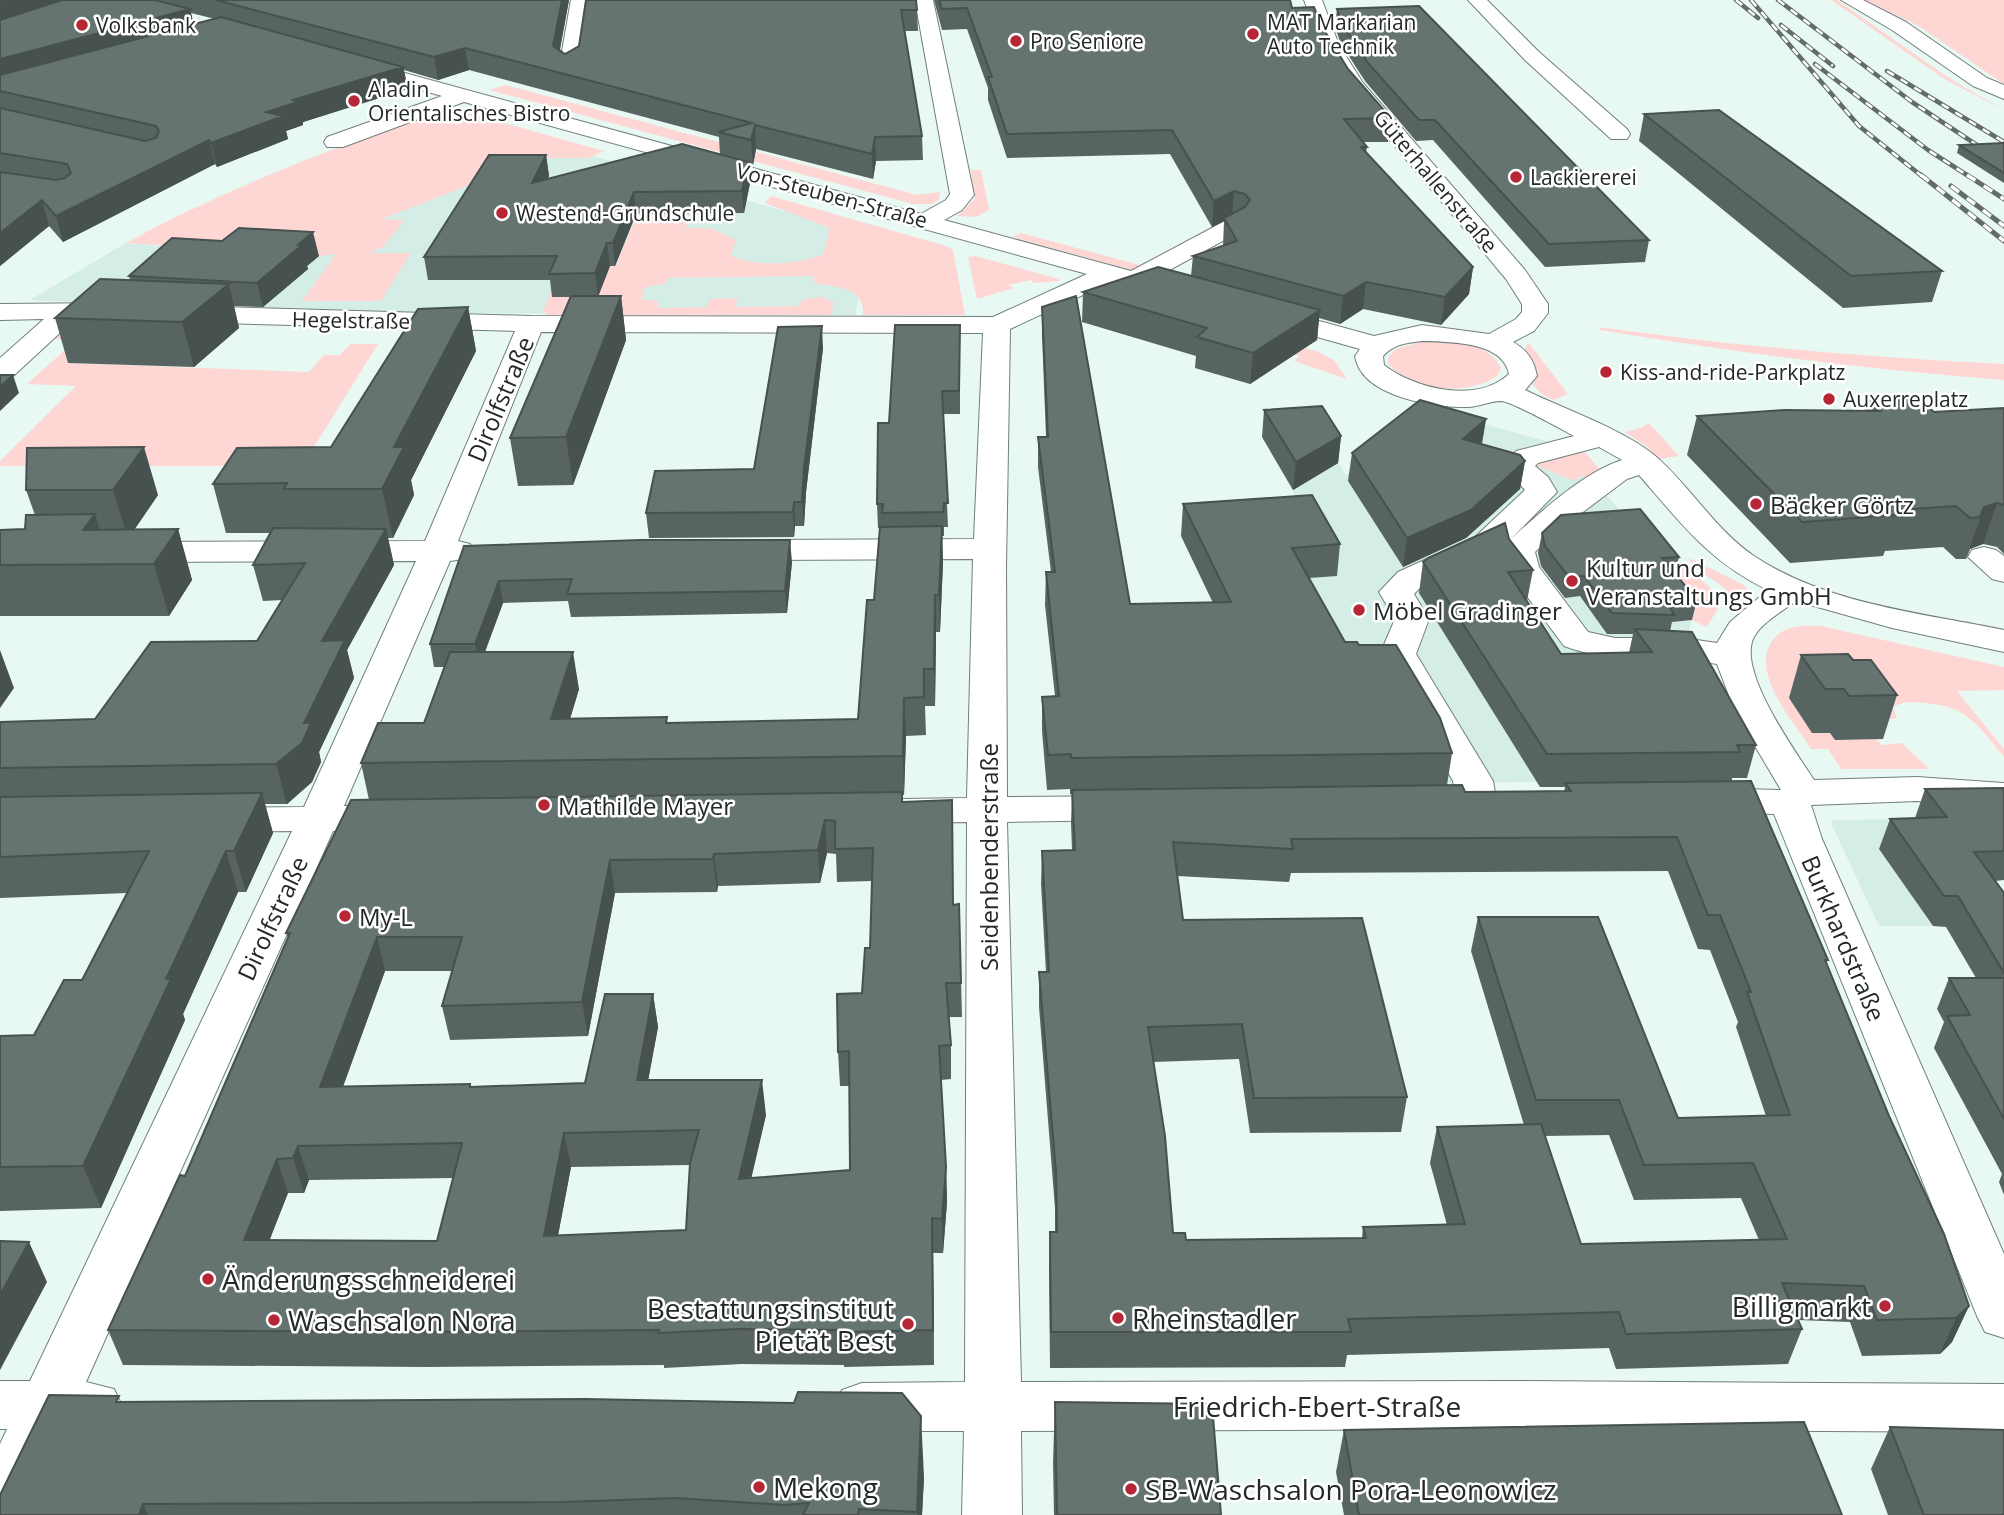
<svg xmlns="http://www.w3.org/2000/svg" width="2004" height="1515" font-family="'Open Sans',sans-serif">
  <rect width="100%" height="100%" fill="#e8f8f3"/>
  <!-- built -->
  <path fill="#d4ede7" d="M517 134 871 236 855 315 294 312 30 300 126 243 160 246Z
    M1430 409 1585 452 1534 461 1592 479 1619 509 1658 578 1692 620 1688 637 1611 781 1372 784 1229 635 1181 536 1313 526 1262 437 1319 433 1346 475Z
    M1914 819 1880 849 1932 926H1879L1831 823 1833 820Z"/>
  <!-- green -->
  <path fill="#fed7d4" d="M1831 0H1837L1952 80 2004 110 1946 80Z
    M1864 0H2004V84L1917 25Z
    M505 85 917 195 940 192 939 200 932 204H913L489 90Z
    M443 109 458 110 604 151 589 158H502L492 176 382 219 405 220 384 246 370 253H411L381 301H302L336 254 319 256 126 243C227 188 335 147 443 109Z
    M971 170H981L989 210 976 217 957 216 975 199Z
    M771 196 946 246 953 250 965 315H863C866 288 836 286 815 284L813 276 668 278 665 284 645 287 642 299 658 301 659 308 707 307 710 299 737 298 736 307 798 306 804 299 822 297 833 302 832 315H547L543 311 555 282 598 297 610 266H616L637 214 689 213 686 228H710L736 240 731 256C761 268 793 264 823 255L830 228 765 203Z
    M1021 233 1143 266 1135 271 1012 237Z
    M975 256 1059 279 1060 281 1034 283 1031 280 1008 285 1014 288 977 299 968 257Z
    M1106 293 1316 351 1334 360 1347 379 1294 361 1300 356 1090 296Z
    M1598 327C1733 346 1868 357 2004 364V380C1868 370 1734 352 1600 330Z
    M56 336 77 337 69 363 309 372 324 355H340L350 344H378L302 466H0V461L76 386 27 384 75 341 52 339Z
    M1423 341C1449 341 1489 341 1501 368L1498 375C1470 397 1410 392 1388 363L1389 356 1396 349Z
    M1528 342 1568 394 1553 400 1543 395 1533 385 1524 351Z
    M1649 423 1679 456 1659 459 1646 446 1625 432 1641 428Z
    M1585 452 1600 470 1592 479 1580 476 1574 481 1534 464 1533 461Z
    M1668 556C1682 567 1722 588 1718 607 1716 614 1710 621 1706 627L1692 620 1658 578Z
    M1689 558 1744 585 1749 591V600L1743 605C1731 600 1728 590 1718 583 1709 576 1692 570 1689 558Z
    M1821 626 2004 667V690L1957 691 2004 749V757C1978 726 1969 707 1926 703 1915 702 1903 701 1893 707L1897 718 1812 733H1830L1835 740 1875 739 1882 745 1902 743 1929 769H1841L1828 749H1811C1793 721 1750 673 1772 641 1783 625 1803 625 1821 626Z"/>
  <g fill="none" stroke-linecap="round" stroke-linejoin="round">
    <!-- minor casing -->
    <g stroke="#717f7b" stroke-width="2">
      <path id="minor" d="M571 0H589L579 68 569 74 559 68Z
        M915 0H933L974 195 962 210 944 220 1131 271 1225 221H1241L1245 226 1241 231 1144 284 1135 287 1113 281 1010 329 1006 567 1007 797 1125 796 1139 799 1145 808 1139 817 1125 820 1007 822 1021 1382 1507 1381 2004 1384V1432L1507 1429 1021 1431 1022 1515H962L964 1431H862L842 1424 834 1407 842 1390 862 1383 965 1382 967 822 902 823 888 820 882 811 888 802 902 799 967 798 973 559 739 560 727 557 723 550 727 543 739 540 974 539 983 333 541 332 458 541 470 544 474 551 470 558 450 561 344 806H393L407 809 413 818 407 827 393 830 333 831 86 1382 114 1389 122 1406 114 1423 94 1430H64L26 1515H0V1444L7 1429H0V1381H30L292 831 219 832 205 829 199 820 205 811 219 808 304 807 416 561 133 562 121 559 117 552 121 545 133 542 425 541 515 331 184 322 175 320 171 314 175 308 184 306 531 316 993 317 1087 274 464 102 343 147H327L324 142 327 137 442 96 350 70 347 66 357 60 921 214 946 200 950 194Z
        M1304 0H1322L1339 45 1363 83 1525 270 1548 304V313L1534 331 1513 342C1527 350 1534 360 1537 376L1525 390C1564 409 1620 428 1653 454 1690 485 1714 529 1754 556 1826 604 1922 613 2004 630V652L1892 628 1796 601C1783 611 1762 622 1754 637 1736 670 1796 752 1814 780L1917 777 2004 783V807L1917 801 1811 805 1822 839 2004 1254V1338L1985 1332 1977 1316 1774 814 1706 812 1692 808 1686 800 1692 792 1706 788 1781 790 1736 714 1717 664C1665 655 1614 665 1564 646L1506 568 1502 550 1506 544 1499 551 1422 586 1414 594 1429 619 1416 654 1493 781 1497 804 1491 813 1477 816 1463 813 1457 804 1453 781 1380 654 1395 619 1379 592 1398 572 1475 537 1525 490 1504 466 1516 451 1574 436C1561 429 1513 402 1501 401 1491 401 1480 406 1469 407 1435 408 1361 397 1355 356L1360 349 1259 321 1255 315 1259 309 1268 307 1374 336 1422 325 1489 334 1516 319 1522 312V304L1506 279 1348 90 1321 45ZM1422 341C1449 342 1503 341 1509 374 1477 404 1415 389 1384 365L1383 356C1394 344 1406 343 1422 341ZM1599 447 1622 460C1584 472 1539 513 1509 541L1557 492 1548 477 1535 466 1538 463ZM1639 475C1680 522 1709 562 1768 590L1730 622 1717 643 1683 638H1615L1588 632 1539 567 1535 552 1555 533 1627 479Z
        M1468 0H1487L1539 52 1627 129 1630 134 1627 139H1611L1525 60Z
        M1841 0H1863L1906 22 1987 78 2004 85V99L1973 86 1892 30Z
        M113 303 122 305 126 311 122 317 75 319 10 379 0 381V358L44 319 0 320V304Z
        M1984 547 1996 550 2004 556V582L1992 579 1968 557 1972 550Z"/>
    </g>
    <!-- minor -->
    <use href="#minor" fill="#fff" fill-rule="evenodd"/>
    <!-- rail-far1 casing -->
    <g stroke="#636c69" stroke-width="4.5">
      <path id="rail-far1" d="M1736 0 1758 18
        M1751 0 1859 126 1923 177
        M1778 0 1912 102 2004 163
        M1781 25 1833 66
        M1815 64 1928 150 1970 177
        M1887 71 2004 142"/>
    </g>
    <!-- rail casing -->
    <g stroke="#636c69" stroke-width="5">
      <path id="rail" d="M1921 175 2004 241
        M1967 175 2004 199
        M1951 186 2004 226"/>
    </g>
    <!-- rail-far1 -->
    <use href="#rail-far1" stroke="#fff" stroke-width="2.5" stroke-dasharray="8" stroke-linecap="butt"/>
    <!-- rail -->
    <use href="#rail" stroke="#fff" stroke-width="3.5" stroke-dasharray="10" stroke-linecap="butt"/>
  </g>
  <!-- wall -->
  <path fill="#586461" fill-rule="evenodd" d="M0 0H569L560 50 565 54 579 46 586 0 917 10 918 31H905L922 136 923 160 876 161 873 179 756 149 753 165 748 163 750 183 744 213 636 214 615 266H610L598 296H621L626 340 573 485 518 486 510 438 571 297H552L550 280H428L424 257 546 155 549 176 548 179 720 155 719 137 469 70 438 80 404 70 408 89 303 122V125L286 131 288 139 217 167 215 164 63 242 49 226 0 266ZM191 13 215 19 194 25Z
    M934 0H1290L1292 8 1321 25 1348 69 1391 118 1388 142H1364L1367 147 1366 153 1473 267 1469 294 1441 325 1363 309 1340 324 1319 318 1317 340 1250 384 1195 368 1196 356 1082 322 1083 292 1191 276 1193 256 1223 246 1224 221 1212 227 1170 154 1007 158 988 100V88L967 29 942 30Z
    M1337 9 1649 240 1645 262 1545 267 1433 140 1416 141 1365 81 1341 44 1335 27Z
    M1644 114 1942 271 1932 302 1843 308 1639 141Z
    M2004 143V183L1957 153 1959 145Z
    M319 256 307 266 308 269 263 307 234 306 239 328 194 367 68 363 55 318 130 280 129 276Z
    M468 307 476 351 411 480 414 495 393 538H388L394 565 347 650 354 678 319 752 321 762 312 782 287 804H265L273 833 246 892H238L183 1014 185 1020 101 1208 0 1211V1036L34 1035 82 980 127 893 0 898V722L95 719 257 641 282 600 263 601 253 565 271 533H226L213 484 331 447Z
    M1042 307 1130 604 1213 603 1181 536 1183 504 1340 544 1337 576 1309 578 1345 642 1359 645 1452 753 1447 785 1465 792H1564L1565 787H1540L1419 593 1423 562 1509 539 1533 570 1527 601 1561 654 1629 653 1633 634H1607L1580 596 1565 598 1541 566 1538 553 1542 533 1679 557 1675 574 1697 600 1692 620 1672 622 1670 631 1756 745 1747 778H1732V781L1828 960 1826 963 1969 1306 1952 1342 1940 1354 1862 1356 1850 1322 1798 1320 1802 1329 1788 1364 1616 1369 1609 1348 1347 1355 1345 1367 1050 1368 1049 1267 1050 1232H1055V1208L1039 1007V972H1046L1041 884 1042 851 1072 850 1071 823 1072 794H1070V789L1047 790 1042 731V697L1055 696 1045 605 1046 572H1051L1038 467V437H1046L1042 335ZM1668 871 1698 949 1710 950 1738 1022 1736 1027 1766 1116 1678 1118 1478 917 1471 951 1524 1125 1437 1127 1430 1163 1447 1225 1363 1227 1362 1238 1186 1240 1173 1233 1153 1062 1239 1059 1250 1133 1401 1132 1407 1097 1183 920 1177 876 1289 882 1291 873ZM1609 1135 1634 1200 1741 1198 1759 1240 1581 1244 1544 1136Z
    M960 346V414H943L948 527H944V536H942L943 562 940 632H936L935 706H925L926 735 906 736 904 795H902V802L953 905 959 904 962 1017H948L951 1045V1079L941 1080 946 1167 947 1202 943 1253H933L934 1365 844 1367V1365L742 1364 664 1368V1365L427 1367 123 1365 108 1330 185 1176 288 937 286 933 369 800 361 763 424 723 445 667H434L430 644 464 546 792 562 787 613 571 617 568 601 503 603 485 652 579 689 570 719 668 723 858 719 874 600 880 528H878L877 504 889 423ZM827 853 836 854 837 882 872 881 870 948 862 993 838 1052 840 1086H849L850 1170 751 1178 766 1115 648 1080 658 1027 653 994 585 1083 471 1087H343L385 971H453L442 1006 450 1040 588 1036 615 893 717 892 718 886 820 883ZM690 1165 686 1230 558 1236 571 1167ZM453 1178 437 1241 269 1240 288 1193H304L309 1180Z
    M823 348 806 492 804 526H795L794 537 649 538 646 513 754 469Z
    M1868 401 1934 412 2004 408V554L1997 547 1983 544 1970 549 1966 559H1956L1943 547 1885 551 1883 556 1790 563 1687 455 1697 416 1865 411Z
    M1264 410 1341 436 1338 463 1293 490 1262 437Z
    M1486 419 1482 444 1525 461 1520 489 1466 538 1403 567 1348 481 1352 453Z
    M27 448 158 495 134 530 178 529 192 580 169 616H0V530L25 529 35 515 26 490Z
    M1801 655 1853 660 1897 695 1883 739 1835 740 1830 733H1812L1789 698Z
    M2004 788V880L1995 881 2004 893V1195L1999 1182 2002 1174 1934 1048 1944 1022 1937 1009 1949 978H1976L1946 927 1933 926 1879 849 1890 819 1915 818 1925 789Z
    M121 1402 924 1477 922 1515H0Z
    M1055 1402 1221 1515H1054L1053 1462Z
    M1890 1427 2004 1515H1888L1871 1469Z
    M1344 1430 1842 1515H1344L1336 1472Z"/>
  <!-- shaded-wall -->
  <path fill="#47514f" d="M11 0H82L0 26V3Z
    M562 0H569L556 68 553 46Z
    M190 9 195 30 0 83V59Z
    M465 48 469 70 438 80 434 57Z
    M403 67 408 89 303 122V125L286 131 288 139 217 167 211 143 266 112 293 100Z
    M755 125 756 149 753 165 751 140Z
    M875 137 876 161 873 179 872 154Z
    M209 140 215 164 63 242 56 216Z
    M546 155 549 176 535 205 532 183Z
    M748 162 750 183 744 213 742 191Z
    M1234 191 1232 217 1224 218V221L1212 227 1214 201Z
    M634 192 636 214 615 266 613 243Z
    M42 200 49 226 0 266V233Z
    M313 232 319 256 307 266 308 269 263 307 257 283 298 245Z
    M607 243 610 266 598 297 595 273Z
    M1473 267 1469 294 1441 325 1445 297Z
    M1366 282 1363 309 1340 324 1343 296Z
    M229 284 239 328 194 367 182 322Z
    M621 296 626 340 573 485 566 437Z
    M468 307 476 351 411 480 414 495 393 538 382 489 394 447Z
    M1320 310 1317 340 1250 384 1253 353Z
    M822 326 823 348 806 492 804 526 802 502 804 468Z
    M13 375 19 393 0 411V387Z
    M1486 419 1481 446 1463 439Z
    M1341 436 1338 463 1293 490 1296 462Z
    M144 447 158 495 128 539 113 490Z
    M1525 461 1520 489 1466 538 1403 567 1407 538Z
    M794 502 795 526 794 537 793 512Z
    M1997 503 1983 544 1970 549 1966 559 1984 507Z
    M95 514 110 564 83 530Z
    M942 526 943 562 940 632 939 595Z
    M178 529 192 580 169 616 154 564Z
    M386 529 394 565 347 650 354 678 319 752 321 762 312 782 287 804 276 764 304 723 322 641Z
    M790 540 792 562 787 613 785 591Z
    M499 581 503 603 479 667 475 644Z
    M935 595 936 632 935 706 934 669Z
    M0 650 14 688 0 708Z
    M573 652 579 689 558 758 551 719Z
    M904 698 906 736 904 795 903 756Z
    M262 793 273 833 246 892 234 851Z
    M825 820 827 853 820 883 818 850Z
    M226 851 238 892 183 1014 185 1020 101 1208 83 1166 166 979Z
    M714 854 718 886 717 892 713 859Z
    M610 860 615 893 588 1036 582 1002Z
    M377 937 385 971 330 1121 320 1087Z
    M653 994 658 1027 642 1114 637 1080Z
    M762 1080 766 1115 743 1214 739 1179Z
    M564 1133 571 1167 551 1271 544 1236Z
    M298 1146 309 1180 304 1193 293 1158Z
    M277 1159 288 1193 256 1275 244 1240Z
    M946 1167 947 1202 943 1253 942 1219Z
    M932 1218 933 1253 934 1365 933 1330Z
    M29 1242 47 1282 0 1370V1295Z
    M1969 1306 1952 1342 1940 1354 1956 1318Z
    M921 1416 924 1477 922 1515H917Z
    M143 1504 148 1515H139Z"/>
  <!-- building -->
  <path fill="#667471" stroke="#47514f" stroke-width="2" fill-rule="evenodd" d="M0 0H11L0 3Z
    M62 0H155L190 9 0 59V20Z
    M216 0H562L553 46 565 54 579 46 586 0H916L917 10H901L922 136 875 137 872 154 755 125 751 140 718 132 752 123 465 48 434 57Z
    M939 0H1290L1292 8 1314 7 1321 25 1348 69 1391 118 1344 119 1367 147H1361L1473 267 1445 297 1366 282 1343 296 1193 256 1237 241 1224 218 1245 207 1250 200 1245 194 1234 191 1214 201 1172 130 1007 134 988 77H992L967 8 942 9Z
    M1419 6 1649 240 1549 244 1435 120H1419L1367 62 1343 25 1337 9Z
    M221 17 403 67 293 100 298 102 266 112 283 116 211 143 209 140 56 216 42 200 0 233V172L56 180 65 178 71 173 67 164 0 153V108L145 141 156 138 159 131 156 126 0 91V75Z
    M1719 110 1942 271 1851 276 1644 114Z
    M2004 143V173L1959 145Z
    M682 144 748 162 742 191 634 192 613 243H607L595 273 549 274 557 256 424 257 489 155H546L532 183Z
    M239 228 313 232 298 245H302L257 283 129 276 172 238 222 241Z
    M1158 267 1320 310 1253 353 1197 337 1207 328 1083 292Z
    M100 279 229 284 182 322 55 318Z
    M571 296H621L566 437 510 438Z
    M1076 296 1130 604 1231 602 1183 504 1312 495 1340 544 1292 548 1345 642H1357L1359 645H1396L1440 718 1452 753 1071 758V754L1048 755 1042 697 1059 696 1046 572H1055L1038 437H1048L1042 307Z
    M468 307 394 447H404L382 489H284L287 483 213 484 237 448 331 447 418 309Z
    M895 325H960L959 391H942L948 503H944L943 512 882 513 883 504H877L878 423H889Z
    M822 326 804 468 802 502H794L793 512 646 513 655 471 754 469 778 327Z
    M0 375H13L0 387Z
    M1917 398 1934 412 2004 408V505L1997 503 1984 507 1980 517 1970 518 1956 506 1897 510 1896 515 1802 522 1697 416 1784 410 1880 411 1868 401Z
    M1420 400 1486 419 1463 439 1520 455 1525 461 1471 510 1407 538 1352 453Z
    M1322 406 1341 436 1296 462 1264 410Z
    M144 447 113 490H26L27 448Z
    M1640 509 1679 557 1662 558 1697 600 1667 602 1674 615 1612 613 1584 576 1569 577 1545 546 1542 533 1561 515Z
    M95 514 83 530 178 529 154 564 0 565V530L25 529 26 515Z
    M1505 523 1509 539 1533 570 1508 572 1561 654 1652 652 1635 629 1692 632 1756 745H1737L1740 752 1547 754 1423 562 1428 558Z
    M942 526 939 595H935L934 669H924V697L904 698 903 756 361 763 378 723H424L450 652H573L551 719 667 717 666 723 858 719 867 600H874L880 527Z
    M273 528 386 529 322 641 345 640 304 723H311L302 743 276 764 0 768V722L95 719 151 642 257 641 305 563 253 565Z
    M641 540H790L785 591 567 594 572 579 499 581 475 644H430L464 546Z
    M1848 654 1853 660H1871L1897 695 1849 696 1844 689H1825L1801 655Z
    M1751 781 1828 960H1825L1889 1116 1944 1234 1969 1306 1956 1318 1877 1320 1864 1286 1782 1283 1802 1329 1626 1334 1619 1312 1348 1319 1351 1332H1051L1050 1232H1057L1056 1172 1039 972H1049L1042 851 1075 850 1072 790 1462 785 1465 792 1571 791 1565 783ZM1677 837 1708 915H1720L1751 992H1747L1790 1115 1678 1118 1598 917H1478L1536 1100H1619L1644 1165 1753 1163 1787 1239 1581 1244 1541 1124 1437 1127 1465 1224 1363 1227 1366 1238 1186 1240 1185 1233H1173L1165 1136 1148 1027 1242 1024 1254 1098 1407 1097 1362 918 1183 920 1173 842 1293 849 1291 839Z
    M2004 788V851L1974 852 2004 893V973L1958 896H1944L1890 819 1947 817 1925 789Z
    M902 792V802L952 800 953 905 959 904 961 983H946L951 1045 939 1046 946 1167 942 1219 932 1218 933 1330 841 1332V1330L738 1329 658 1333 659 1330 417 1332 108 1330 180 1175 185 1176 290 933H286L351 800ZM825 820 835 821V849L873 848 870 948H865L862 993 837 994 838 1052 849 1051 850 1170 739 1179 762 1080H637L653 994H605L585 1083 470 1087V1084L320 1087 377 937H462L442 1006 582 1002 610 860 713 859 714 854 818 850ZM699 1130 690 1163 686 1230 544 1236 564 1133ZM462 1143 437 1241 244 1240 277 1159 293 1158 298 1146Z
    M262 793 234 851H226L166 979H171L83 1166 0 1167V1036L34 1035 64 980H82L149 851 0 857V797Z
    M1949 978H2004V1119L1947 1016 1970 1015Z
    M0 1241 29 1242 0 1295Z
    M798 1392 902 1393 921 1416 917 1512 859 1509 858 1515H803L809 1503 784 1505 676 1498 565 1502 143 1504 139 1515H0V1495L49 1395 119 1396 116 1402 585 1399 794 1403Z
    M1055 1402 1212 1404 1221 1515H1057Z
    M1804 1422 1842 1515H1359L1344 1430Z
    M1890 1427 2004 1430V1515H1924Z"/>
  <!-- markers -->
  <g fill="#b72634" stroke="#fff" stroke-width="2.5">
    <circle cx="82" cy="25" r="7"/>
    <circle cx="1253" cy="34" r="7"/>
    <circle cx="1016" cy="41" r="7"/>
    <circle cx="354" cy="101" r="7"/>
    <circle cx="1516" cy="177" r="7"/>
    <circle cx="502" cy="213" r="7"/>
    <circle cx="1606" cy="372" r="7"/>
    <circle cx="1829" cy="399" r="7"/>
    <circle cx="1756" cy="504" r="7"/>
    <circle cx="1572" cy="581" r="7"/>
    <circle cx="1359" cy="610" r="7"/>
    <circle cx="544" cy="805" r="7"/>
    <circle cx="345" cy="916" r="7"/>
    <circle cx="208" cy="1279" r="7"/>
    <circle cx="1885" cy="1306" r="7"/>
    <circle cx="1118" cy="1318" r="7"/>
    <circle cx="274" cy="1320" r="7"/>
    <circle cx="908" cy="1324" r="7"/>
    <circle cx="759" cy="1487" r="7"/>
    <circle cx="1131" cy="1489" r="7"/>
  </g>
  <g text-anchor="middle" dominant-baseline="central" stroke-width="5" stroke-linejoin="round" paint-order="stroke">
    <!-- far-poi labels -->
    <g font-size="21" fill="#232927" stroke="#fff" text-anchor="start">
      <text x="1267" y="22">MAT Markarian<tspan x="1267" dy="24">Auto Technik</tspan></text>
      <text x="96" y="25">Volksbank</text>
      <text x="1030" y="41">Pro Seniore</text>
      <text x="368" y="89">Aladin<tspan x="368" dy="24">Orientalisches Bistro</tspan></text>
      <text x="1530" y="177">Lackiererei</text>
      <text x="516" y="213">Westend-Grundschule</text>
      <text x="1620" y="372">Kiss-and-ride-Parkplatz</text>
      <text x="1843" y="399">Auxerreplatz</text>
    </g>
    <!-- far-street labels -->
    <g font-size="21" fill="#232927" stroke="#fff">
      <text transform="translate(1436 181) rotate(50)">Güterhallenstraße</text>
      <text transform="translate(832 195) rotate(15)">Von-Steuben-Straße</text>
      <text transform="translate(351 320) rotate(1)">Hegelstraße</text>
    </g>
    <!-- street labels -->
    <g font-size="24" fill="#232927" stroke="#fff">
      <text transform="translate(500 399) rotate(-67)">Dirolfstraße</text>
      <text transform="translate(988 857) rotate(-90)">Seidenbenderstraße</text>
      <text transform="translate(272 918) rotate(-65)">Dirolfstraße</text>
      <text transform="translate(1844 938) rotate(67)">Burkhardstraße</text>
    </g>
    <!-- poi labels -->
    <g font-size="24" fill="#232927" stroke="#fff" text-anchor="start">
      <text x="1770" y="504">Bäcker Görtz</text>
      <text x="1586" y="567">Kultur und<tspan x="1586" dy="28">Veranstaltungs GmbH</tspan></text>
      <text x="1373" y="610">Möbel Gradinger</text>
      <text x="558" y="805">Mathilde Mayer</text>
      <text x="359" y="916">My-L</text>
    </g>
    <!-- near-poi labels -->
    <g font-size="28" fill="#232927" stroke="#fff" text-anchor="start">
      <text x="222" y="1279">Änderungsschneiderei</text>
      <text x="1871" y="1306" text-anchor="end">Billigmarkt</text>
      <text x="894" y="1308" text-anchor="end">Bestattungsinstitut<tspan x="894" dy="32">Pietät Best</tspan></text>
      <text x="1132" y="1318">Rheinstadler</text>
      <text x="288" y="1320">Waschsalon Nora</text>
      <text x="773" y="1487">Mekong</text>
      <text x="1145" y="1489">SB-Waschsalon Pora-Leonowicz</text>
    </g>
    <!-- near-street labels -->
    <g font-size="28" fill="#232927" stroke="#fff">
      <text x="1317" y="1406">Friedrich-Ebert-Straße</text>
    </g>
  </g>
</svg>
